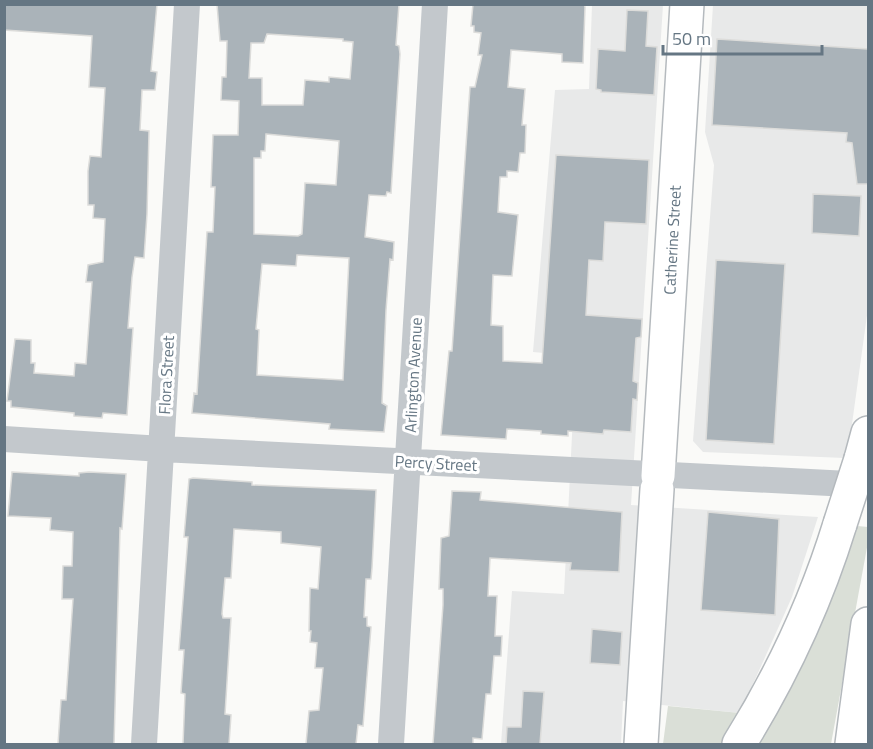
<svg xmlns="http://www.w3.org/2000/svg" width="873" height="749" font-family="'Titillium Web',sans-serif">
  <rect width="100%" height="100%" fill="#fafaf8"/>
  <!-- built -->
  <path fill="#e8e9e9" d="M592 5H663L631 505 818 517 792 597 740 713 623 701 621 744H501L512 591 564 594 576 356 533 352 555 90 589 89Z
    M713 5H868V308L852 424 844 458 703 452 693 441 714 165 705 132Z"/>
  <!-- green -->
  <path fill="#dadfd7" d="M847 525 868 527V542L831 744H742Z
    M668 706 740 713 721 744H663Z"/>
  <!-- building -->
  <path fill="#aab3b9" stroke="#dcdcda" stroke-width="1.5" fill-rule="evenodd" d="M4 4H157L151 71 157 72 155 90H142L140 130 149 131 147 214 144 258 135 257 132 277 128 328H133L127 415 103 413 102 418 74 416V413L11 407V401H7L15 339 31 340V363H35L34 373 74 376 75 363 86 364 92 282H86L88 265 103 262 105 219 93 218 94 205H88V171L90 156 101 157 105 88 89 87 92 36 4 30Z
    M217 4H399L396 45 399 46 400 54 391 193 387 192 386 196 369 195 365 237 394 242 393 260 390 259 386 310 382 403 387 406 384 432 329 429 330 424 192 413 194 393 197 394 207 232H213L215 187H211L213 135H238L239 101 221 100 222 77H226L227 41H220ZM267 34 343 39V41L353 42 350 79 329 77V82L305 80 303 105H262V78H249L251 43H264ZM266 134 339 141 336 185 305 183 302 234 298 236 254 234V158H261V151H265ZM297 255 349 258 343 380 257 375 259 330 256 329 262 264 296 266Z
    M473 4H584L585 7 583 63 562 62V54L511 50 508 87 525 89 522 125H526L525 153H520L518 172 507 171V177H500L498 212 518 215 512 276 493 275 491 325 503 326V361L542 363 556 155 649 160 646 224 605 222 603 261 589 260 586 315 642 319 641 337 636 338 633 381 638 383 637 400 633 399 631 432 604 430 603 434 568 431V436L541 434V431L507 429 506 439 441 435 449 351H452L470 87H475L482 55H478L481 33 474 32V26H471Z
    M627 10 648 11 646 46 657 47 654 95 601 92V90L596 89 598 49 625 51Z
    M717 39 868 49V184H857L852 143 846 142 847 133 712 125Z
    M813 194 861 196 859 236 812 233Z
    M716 260 785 264 774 444 706 440Z
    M12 472 79 476V473L89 472 126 474 122 529 120 528 114 744H58L61 700H66L73 599H62L63 566H72L73 532 50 530 51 518 8 516Z
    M193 478 252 482V485L376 490 372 568 371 579H366L364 617H367V626L371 627 363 726 358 725 356 744H306L309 711 319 710 323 668H315L317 643 310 642 311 631H309L310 588 318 589 321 547 281 543V532L234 529 231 578H225L222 614 223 618H231L225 714 231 715 229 744H183L185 694 181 693 184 650H179L188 537H184L189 479Z
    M452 491 481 492 480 500 622 512 619 572 570 570 571 563 490 558 488 596H497L495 636H502L501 656H494L491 694H486L482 739 473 738V744H433L443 605V589H439L441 538 449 536Z
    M708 512 779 519 775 615 701 610Z
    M592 629 622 632 620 665 590 663Z
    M523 691 544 692 540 744H506L507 727H521Z"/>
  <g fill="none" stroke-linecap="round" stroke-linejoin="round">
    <!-- primary casing -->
    <g stroke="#b5babe" stroke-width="36">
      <path id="primary" d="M658 476 687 4
        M641 744 657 489"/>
    </g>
    <!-- motorway casing -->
    <g stroke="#b4b9bd" stroke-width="36">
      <path id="motorway" d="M861 459 868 433
        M739 744C782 675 816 602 840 524
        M852 744 868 624"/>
    </g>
    <!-- minor -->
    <path stroke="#c3c8cc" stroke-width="26" d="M4 439 162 449 868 485
      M144 744 187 4
      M391 744 435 4"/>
    <!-- primary -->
    <use href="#primary" stroke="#fff" stroke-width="33"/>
    <!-- motorway -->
    <use href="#motorway" stroke="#fff" stroke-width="33"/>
    <!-- motorway-bridge casing -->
    <g stroke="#b4b9bd" stroke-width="36" stroke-linecap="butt">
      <path id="motorway-bridge" d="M840 524 861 459"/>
    </g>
    <!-- motorway-bridge -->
    <use href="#motorway-bridge" stroke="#fff" stroke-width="33"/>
  </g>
  <g text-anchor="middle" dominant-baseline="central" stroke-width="6" stroke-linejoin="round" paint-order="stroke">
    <!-- street labels -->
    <g font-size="16" fill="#657683" stroke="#fff">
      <text transform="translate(672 240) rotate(-87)">Catherine Street</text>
      <text transform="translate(166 375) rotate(-87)">Flora Street</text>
      <text transform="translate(413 375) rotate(-87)">Arlington Avenue</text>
      <text transform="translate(436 463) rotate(3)">Percy Street</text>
    </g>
  </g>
  <!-- border -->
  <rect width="873" height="749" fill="none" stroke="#657683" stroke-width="12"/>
  <!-- scale -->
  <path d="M663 45v9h159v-9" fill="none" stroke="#657683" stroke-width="3"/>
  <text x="672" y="45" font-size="18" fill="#657683" stroke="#ffffff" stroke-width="4.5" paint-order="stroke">50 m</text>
</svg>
